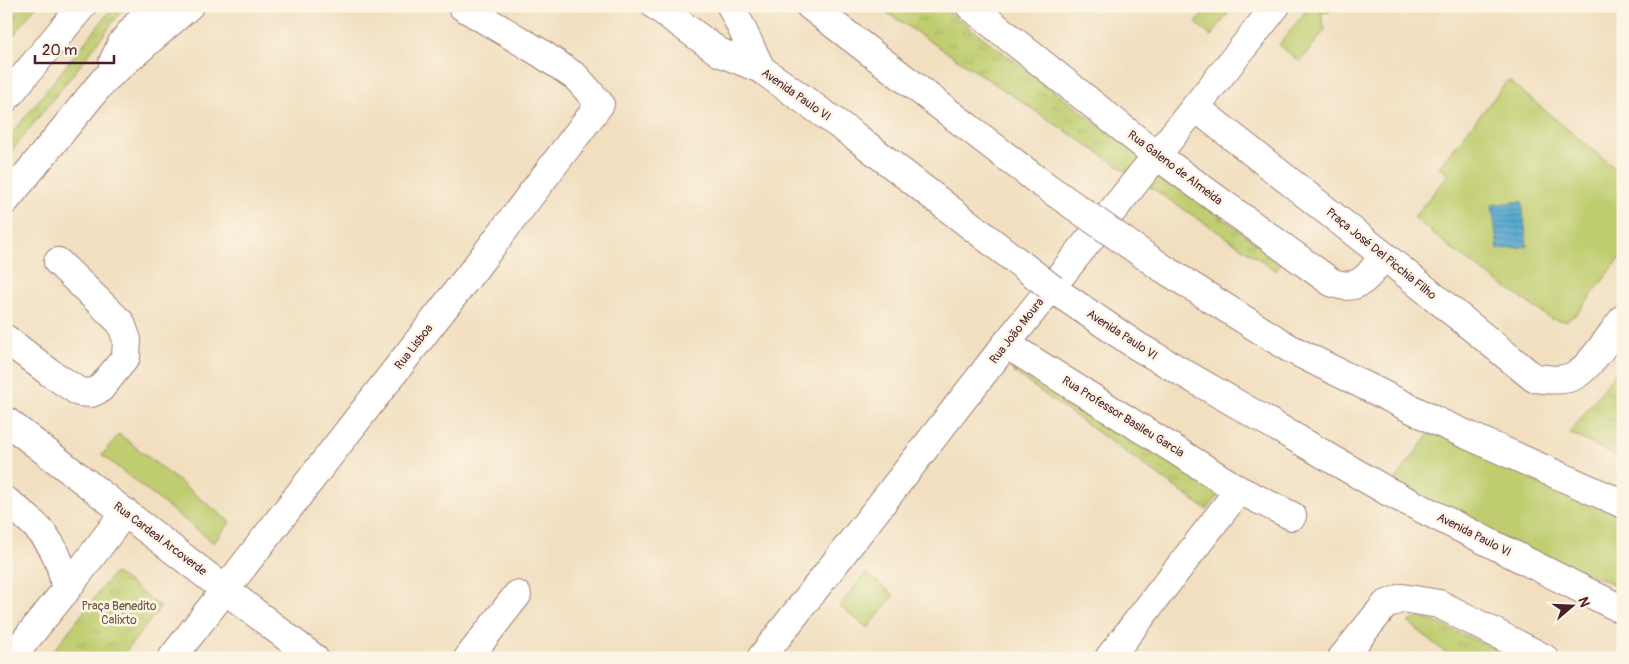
<svg xmlns="http://www.w3.org/2000/svg" width="1629" height="664" font-family="Pangolin,sans-serif">
  <defs>
    <pattern id="cemetery-stones" width="16" height="16" patternUnits="userSpaceOnUse" patternTransform="scale(1.25)"><rect width="16" height="16" fill="#bfcd6f"/><path d="M2 7V4a2 2 0 0 1 4 0v3zM10 15v-3a2 2 0 0 1 4 0v3z" fill="#a6b060"/></pattern>
    <pattern id="park-tufts" width="24" height="20" patternUnits="userSpaceOnUse" patternTransform="scale(1.25)"><rect width="24" height="20" fill="#bfcd6f"/><path d="M3 7l-1-3M5 7V3M7 7l1-3M15 17l-1-3M17 17v-4M19 17l1-3" fill="none" stroke="#a6b060"/></pattern>
    <pattern id="water-rules" width="6" height="5" patternUnits="userSpaceOnUse" patternTransform="scale(1.25)"><rect width="6" height="5" fill="#54a7cf"/><path d="M0 2.5h6" fill="none" stroke="#4887a8"/></pattern>
  </defs>
  <rect width="100%" height="100%" fill="#fcf5e5"/>
  <filter id="ink" filterUnits="userSpaceOnUse"><feTurbulence type="fractalNoise" baseFrequency=".02" numOctaves="2"/><feDisplacementMap in="SourceGraphic" scale="10" xChannelSelector="R" yChannelSelector="G"/><feConvolveMatrix kernelMatrix="1 2 1 2 8 2 1 2 1" color-interpolation-filters="sRGB"/></filter>
  <filter id="wash" filterUnits="userSpaceOnUse"><feTurbulence type="fractalNoise" baseFrequency=".0096" numOctaves="4" result="noise"/><feDisplacementMap in="SourceGraphic" scale="20" xChannelSelector="R" yChannelSelector="G"/><feGaussianBlur stdDeviation="1.12" result="paint"/><feColorMatrix in="noise" values="0 0 0 0 0 0 0 0 0 0 0 0 0 0 0 0 0 1.4 0 .05"/><feComposite in="paint" operator="in"/></filter>
  <g filter="url(#wash)">
    <rect width="100%" height="100%" fill="#f1dfc0"/>
    <!-- green -->
    <path fill="#bfcd6f" stroke="#84764d" d="M1209 6H1234L1211 36 1196 23Z
      M1310 6H1333L1329 12 1321 13 1325 30 1300 62 1279 45Z
      M1508 80 1623 175V254L1577 314 1566 321 1551 319 1453 250 1414 217 1448 175 1439 167Z
      M1438 422 1623 509V588L1387 491Z
      M119 434 230 522 214 543 102 455Z
      M866 573 894 595 868 628 839 606Z"/>
    <!-- cemetery -->
    <path fill="url(#cemetery-stones)" stroke="#84764d" d="M6 6H36L6 45Z"/>
    <!-- park -->
    <path fill="url(#park-tufts)" stroke="#84764d" d="M114 6H125L89 54 6 158V141Z
      M877 6H941L1280 261 1277 271Z
      M1016 360 1221 492 1207 510 1013 372Z
      M1623 362V460L1570 433Z
      M116 573 161 607 120 658H48L112 575Z
      M1420 617 1437 623 1515 658H1452L1408 622Z"/>
    <!-- water -->
    <path fill="url(#water-rules)" stroke="#4f637d" d="M1522 201 1527 246 1498 250 1492 205Z"/>
  </g>
  <g filter="url(#ink)">
    <g fill="none" stroke-linecap="round" stroke-linejoin="round">
      <!-- minor casing -->
      <g stroke="#9e7f76" stroke-width="30">
        <path id="minor" d="M970 6 1156 155 1331 282C1358 294 1371 275 1383 255
          M1195 107 1383 255 1534 378C1548 379 1561 382 1574 376 1589 369 1611 334 1623 319
          M6 339 49 372 79 392 91 393 100 389 126 357 127 340 121 323 58 262
          M1006 344 1239 490 1292 516
          M11 658 62 595 125 512
          M172 658 475 268 600 104 576 77 539 52 462 6
          M468 658 517 595
          M761 658 1006 344 1276 6
          M1109 658 1239 490
          M1342 658 1385 605 1402 598 1439 604 1544 658"/>
      </g>
      <!-- major casing -->
      <g stroke="#9e7f76" stroke-width="30">
        <path id="major" d="M656 6 719 52 761 69 856 137
          M731 6 761 69
          M810 6 1037 180
          M113 62 122 43 152 6
          M6 98 82 6
          M6 200 103 81 189 6
          M1161 267 1289 348 1438 422 1623 504
          M1053 289 1137 346 1387 491 1623 610
          M6 421 314 658
          M6 501C39 525 63 549 65 592"/>
      </g>
      <!-- minor -->
      <use href="#minor" stroke="#fff" stroke-width="28"/>
      <!-- major -->
      <use href="#major" stroke="#fff" stroke-width="28"/>
      <!-- major-bridge casing -->
      <g stroke="#9e7f76" stroke-width="30" stroke-linecap="butt">
        <path id="major-bridge" d="M856 137 1053 289
          M1037 180 1161 267"/>
      </g>
      <!-- major-bridge -->
      <use href="#major-bridge" stroke="#fff" stroke-width="28"/>
    </g>
  </g>
  <g text-anchor="middle" dominant-baseline="central" stroke-width="5" stroke-linejoin="round" paint-order="stroke">
    <!-- street labels -->
    <g font-size="12" fill="#4a1f2b" stroke="#fcf5e5">
      <text transform="translate(796 95) rotate(35)">Avenida Paulo VI</text>
      <text transform="translate(1175 168) rotate(37)">Rua Galeno de Almeida</text>
      <text transform="translate(1381 254) rotate(39)">Praça José Del Picchia Filho</text>
      <text transform="translate(1017 331) rotate(-52)">Rua João Moura</text>
      <text transform="translate(1122 335) rotate(33)">Avenida Paulo VI</text>
      <text transform="translate(414 347) rotate(-52)">Rua Lisboa</text>
      <text transform="translate(1123 417) rotate(32)">Rua Professor Basileu Garcia</text>
      <text transform="translate(1474 535) rotate(27)">Avenida Paulo VI</text>
      <text transform="translate(160 539) rotate(37)">Rua Cardeal Arcoverde</text>
    </g>
    <!-- park labels -->
    <g font-size="12" fill="#6d533f" stroke="#fcf5e5">
      <text x="119" y="606">Praça Benedito<tspan x="119" dy="14">Calixto</tspan></text>
    </g>
  </g>
  <!-- margin -->
  <rect width="1629" height="664" fill="none" stroke="#fcf5e5" stroke-width="25"/>
  <!-- north arrow -->
  <g transform="translate(1572 606) rotate(71)" stroke="#fcf5e5" stroke-width="4" paint-order="stroke">
  <path d="M0-4L9 19L0 12L-9 19Z" fill="#4a1f2b"/>
  <text y="-8" font-size="14" font-weight="bold" text-anchor="middle" fill="#4a1f2b">N</text>
  </g>
  <!-- scale -->
  <path d="M35 55v8h79v-8" fill="none" stroke="#4a1f2b" stroke-width="2.5"/>
  <text x="42" y="55" font-size="15" fill="#4a1f2b" stroke="#fcf5e5" stroke-width="4" paint-order="stroke">20 m</text>
</svg>
